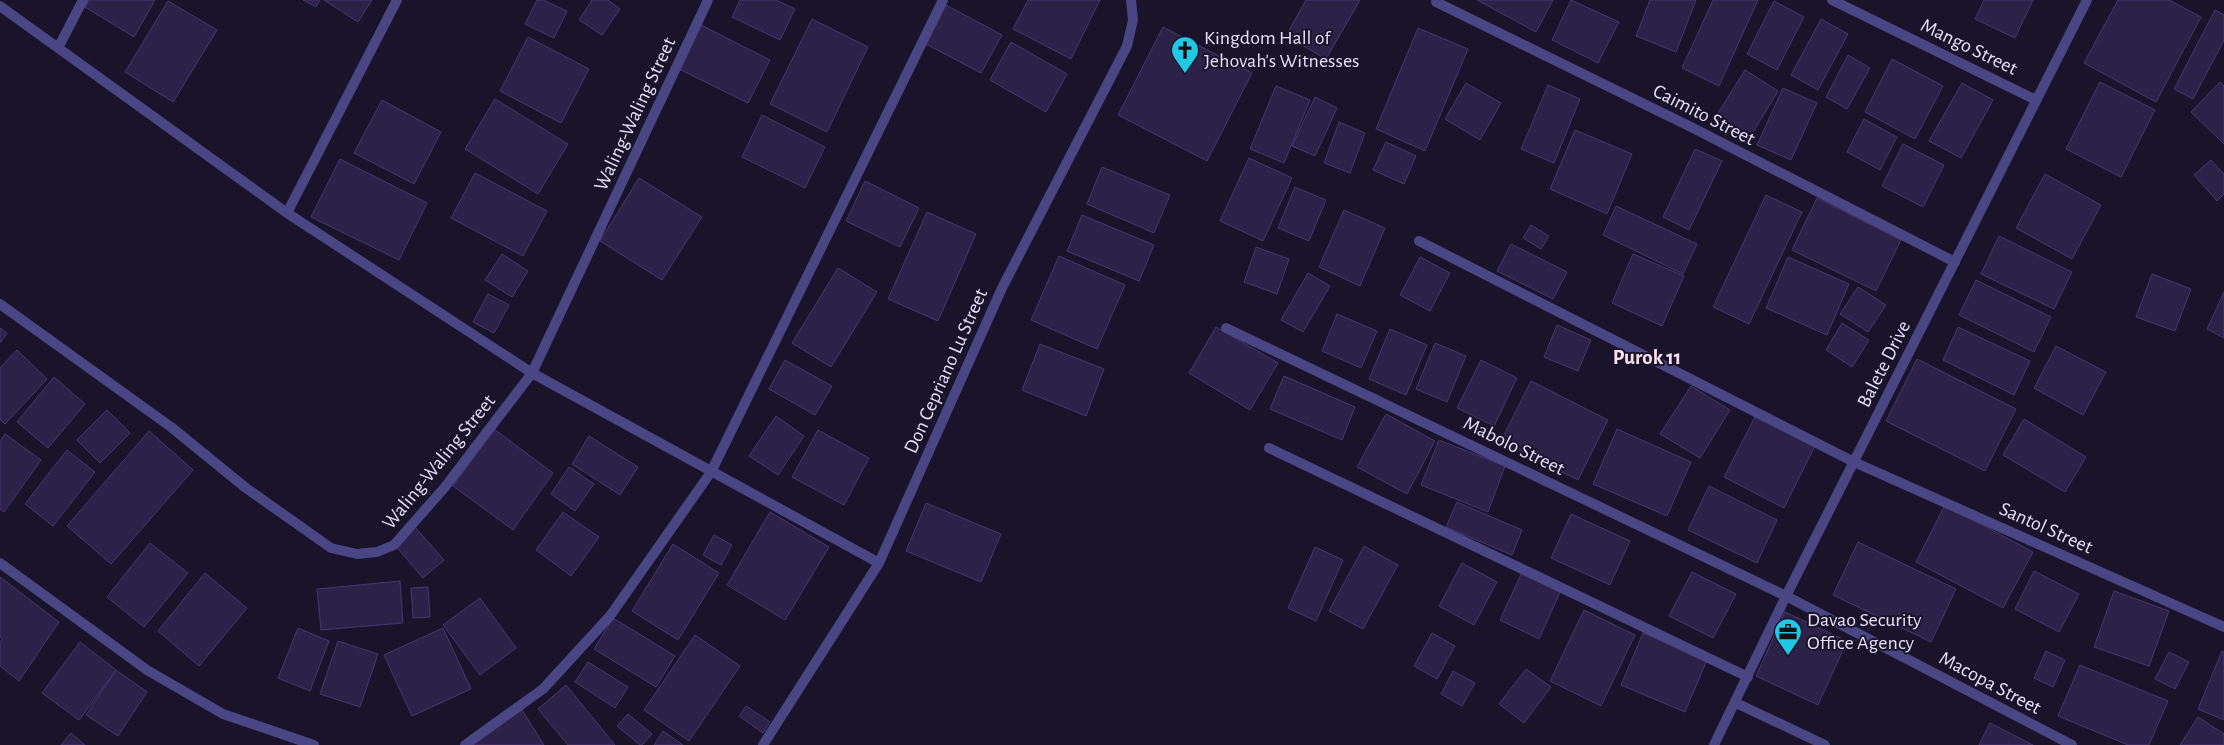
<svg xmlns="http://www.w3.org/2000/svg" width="2224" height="745" font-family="'Alegreya Sans',sans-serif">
  <rect width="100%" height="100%" fill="#191429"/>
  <!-- building -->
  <path fill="#2c2248" stroke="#463771" d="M89 0H155L134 37 85 7Z
    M303 0H320L316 7Z
    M324 0H372L358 22Z
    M537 0H543L567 11 554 38 525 24Z
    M592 0H608L620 9 602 35 579 20Z
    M740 0H776L795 9 780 40 732 17Z
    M1028 0H1100L1071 59 1013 29Z
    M1306 0H1360L1326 59 1286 36Z
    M1477 0H1553L1536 32Z
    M1571 0 1619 22 1598 63 1552 40Z
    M1650 0H1696L1676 52 1636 36Z
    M1713 0H1758L1719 86 1682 68Z
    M1984 0H2033L2015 38 1975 19Z
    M2118 0H2169L2201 17 2156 102 2084 63Z
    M168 1 217 30 173 102 125 72Z
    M1774 1 1804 17 1777 70 1747 54Z
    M946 5 1002 35 981 73 926 44Z
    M2215 10 2224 15V40L2193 99 2174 89Z
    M812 19 868 47 827 132 770 104Z
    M1821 19 1848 34 1818 90 1791 75Z
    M699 24 770 60 748 103 677 68Z
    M1163 27 1252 73 1207 161 1118 115Z
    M1418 28 1468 49 1425 151 1376 129Z
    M528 37 589 69 561 123 500 91Z
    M1011 42 1067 74 1046 112 990 80Z
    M1848 55 1870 68 1847 109 1826 97Z
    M1892 59 1943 86 1915 139 1865 112Z
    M1745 70 1778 91 1749 139 1715 118Z
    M2100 82 2155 110 2121 177 2066 149Z
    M2220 82 2224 86V144L2191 112Z
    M1466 83 1501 103 1480 140 1445 119Z
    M1962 83 1993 100 1961 158 1929 141Z
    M1548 85 1580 99 1554 163 1521 149Z
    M1276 86 1310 100 1284 163 1250 149Z
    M1783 88 1817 103 1791 160 1757 145Z
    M1315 97 1337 108 1315 156 1292 146Z
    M495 99 568 144 538 194 465 149Z
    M382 100 441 132 414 184 354 153Z
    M762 115 825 147 805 188 742 157Z
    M1864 119 1897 137 1880 170 1847 152Z
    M1339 122 1365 133 1350 173 1324 163Z
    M1575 130 1632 154 1607 214 1550 189Z
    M1386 142 1416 156 1404 184 1373 170Z
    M1903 144 1944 165 1923 207 1882 186Z
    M1695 149 1722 161 1689 230 1663 217Z
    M1249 158 1292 178 1263 241 1220 221Z
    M340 159 427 203 399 260 311 217Z
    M2211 160 2224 174V194L2217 201 2194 175Z
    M1102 167 1170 195 1154 233 1087 204Z
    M475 173 547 211 523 256 451 218Z
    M2045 174 2101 205 2072 259 2016 228Z
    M639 178 702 217 662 280 600 241Z
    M865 181 919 208 900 247 846 221Z
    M1295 187 1326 200 1309 241 1278 228Z
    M1766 195 1802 212 1749 324 1713 307Z
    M1817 198 1901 240 1876 291 1792 250Z
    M1616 206 1697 244 1683 274 1603 235Z
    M1344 210 1385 228 1360 286 1319 267Z
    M927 212 976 234 938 321 888 299Z
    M1082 215 1154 245 1139 281 1067 251Z
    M1531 225 1549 236 1541 249 1523 238Z
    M1999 236 2072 272 2054 309 1981 274Z
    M1511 244 1567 272 1553 299 1497 271Z
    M1256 247 1289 259 1277 294 1244 282Z
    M502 254 528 271 512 297 485 280Z
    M1633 254 1684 276 1662 326 1612 303Z
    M1059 256 1125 285 1097 349 1031 320Z
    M1420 257 1450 273 1430 311 1400 295Z
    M1788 257 1849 284 1827 335 1766 308Z
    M838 268 877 292 831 367 792 343Z
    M1308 273 1330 286 1303 332 1281 320Z
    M2152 274 2191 289 2175 331 2136 317Z
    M1976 280 2051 317 2034 352 1959 315Z
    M1858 287 1886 305 1868 332 1840 314Z
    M2224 292V338L2207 329Z
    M488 294 509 305 494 333 473 322Z
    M1337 314 1377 331 1361 368 1322 351Z
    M1842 323 1869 340 1852 367 1826 350Z
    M1557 325 1591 340 1578 371 1544 357Z
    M1216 327 1278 363 1250 410 1189 373Z
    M1958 327 2030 361 2014 395 1943 360Z
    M0 328 7 333 0 343Z
    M1390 329 1427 345 1406 395 1369 379Z
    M1435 343 1466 356 1447 402 1416 389Z
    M1040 344 1104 369 1086 416 1022 390Z
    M2056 346 2106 372 2083 415 2034 388Z
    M17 350 47 379 5 424 0 419V368Z
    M1917 359 2016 409 1985 471 1886 421Z
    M785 360 832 386 815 415 769 389Z
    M1481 360 1517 378 1494 426 1457 408Z
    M1284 376 1355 407 1342 440 1270 409Z
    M54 377 85 404 48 448 17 422Z
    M1531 381 1608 420 1578 480 1501 441Z
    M1691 386 1730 410 1700 458 1660 434Z
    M107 410 130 433 100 463 77 440Z
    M1386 414 1435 441 1407 494 1357 467Z
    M1756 415 1815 446 1784 508 1724 477Z
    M776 416 804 436 778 475 749 456Z
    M2024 419 2086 457 2065 492 2003 455Z
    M494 429 553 473 513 530 453 486Z
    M1617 429 1691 462 1667 516 1593 484Z
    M818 430 869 458 844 505 792 477Z
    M149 431 193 470 111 564 67 526Z
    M5 434 41 460 4 512 0 509V441Z
    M589 436 638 467 620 495 572 464Z
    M1439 440 1505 466 1488 512 1421 485Z
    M67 450 95 472 53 526 25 504Z
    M569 467 594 484 575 511 551 494Z
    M1709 486 1777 520 1757 563 1688 530Z
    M1457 502 1522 530 1512 555 1446 527Z
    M926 503 1001 534 981 582 906 551Z
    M1945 505 2033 552 2003 608 1916 562Z
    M563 512 599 537 571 576 536 550Z
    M770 512 829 547 785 620 727 585Z
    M1571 514 1630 541 1610 585 1551 558Z
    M415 527 444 560 423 578 395 545Z
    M714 535 732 545 721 565 703 555Z
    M1858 542 1956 589 1931 642 1833 595Z
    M150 543 188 573 144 627 107 597Z
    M673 544 719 573 678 640 632 611Z
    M1364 546 1398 565 1363 629 1329 611Z
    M1315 547 1343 560 1316 621 1288 608Z
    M1462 563 1497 582 1474 625 1439 606Z
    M1523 570 1562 588 1539 639 1500 620Z
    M2034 571 2079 594 2059 632 2015 609Z
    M1692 572 1736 594 1713 638 1669 616Z
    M205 573 247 608 199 666 158 631Z
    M0 577 59 622 19 681 0 666V642L3 639 0 637Z
    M400 581 403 623 321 630 317 589Z
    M428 587 430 617 413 618 411 588Z
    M2114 591 2169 611 2149 666 2094 647Z
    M480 598 516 648 480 675 443 625Z
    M1584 610 1635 635 1601 706 1550 681Z
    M1785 612 1847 641 1818 705 1756 676Z
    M613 618 675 656 656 687 594 649Z
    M298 628 329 641 310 691 278 678Z
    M443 628 471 689 412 716 384 655Z
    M1432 633 1455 646 1437 679 1414 666Z
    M1643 633 1707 660 1685 712 1621 685Z
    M695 635 740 666 689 741 644 710Z
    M338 641 378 654 360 707 320 694Z
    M80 642 116 670 79 720 42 693Z
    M2046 651 2065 660 2053 687 2034 678Z
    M2222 651 2224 652V720L2198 709Z
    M2169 652 2189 662 2175 689 2155 679Z
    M588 662 628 687 615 708 575 682Z
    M2080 665 2168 701 2149 745H2128L2058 716Z
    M1526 669 1551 687 1524 723 1499 704Z
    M116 670 147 692 118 736 86 715Z
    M1453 671 1475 683 1462 706 1441 694Z
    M566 685 615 745H568L538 709Z
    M746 706 770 722 763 733 739 716Z
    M522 710 544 745H467Z
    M628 714 652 734 642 745H640L617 726Z
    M2198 717 2224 734V745H2180Z
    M1990 723 2033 745H1979Z
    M663 731 683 745H654Z
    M71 733 85 745H61Z"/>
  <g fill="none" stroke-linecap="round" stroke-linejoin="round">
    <!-- minor -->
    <path stroke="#4a4583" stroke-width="10" d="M1832 0 2036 100
      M1436 2 1691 127 1955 262
      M0 6 287 213 532 373 879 563
      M58 48 83 0
      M287 213 397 0
      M1419 241 1854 462 2224 627
      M0 304 171 427 246 488 331 548 357 554 377 552 394 545 445 487 532 373 708 0
      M1226 328 1786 596 2072 745
      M1269 448 1748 677
      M0 563 147 670 223 714 314 745
      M1736 703 1825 745
      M465 745 543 689 610 616 711 472 943 0
      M763 745 879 563 1002 288 1127 46 1133 20 1131 0"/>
    <!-- tertiary -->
    <path stroke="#4a4583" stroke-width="10" d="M1714 745 1786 596 2087 0"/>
  </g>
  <!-- icons -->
  <defs>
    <g id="church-pin" transform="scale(1.4375)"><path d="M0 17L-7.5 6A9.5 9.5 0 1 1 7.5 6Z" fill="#22c7e5" stroke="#191429"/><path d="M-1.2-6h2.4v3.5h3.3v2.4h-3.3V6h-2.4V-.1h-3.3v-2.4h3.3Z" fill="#111"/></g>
    <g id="office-pin" transform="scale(1.4375)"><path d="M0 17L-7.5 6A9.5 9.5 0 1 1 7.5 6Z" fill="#22c7e5" stroke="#191429"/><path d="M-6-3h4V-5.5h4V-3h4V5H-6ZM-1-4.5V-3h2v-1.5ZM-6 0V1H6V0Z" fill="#111"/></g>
  </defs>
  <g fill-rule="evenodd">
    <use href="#church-pin" x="1185" y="50"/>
    <use href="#office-pin" x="1788" y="632"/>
  </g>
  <g text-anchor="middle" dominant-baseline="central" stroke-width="4" stroke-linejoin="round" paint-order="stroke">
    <!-- poi labels -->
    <g font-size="20" fill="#e4e0fb" stroke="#191429" text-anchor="start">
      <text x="1204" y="38">Kingdom Hall of<tspan x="1204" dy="23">Jehovah's Witnesses</tspan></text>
      <text x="1807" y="620">Davao Security<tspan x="1807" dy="23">Office Agency</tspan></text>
    </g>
    <!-- street labels -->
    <g font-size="20" fill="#e4e0fb" stroke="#191429">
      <text transform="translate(1969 47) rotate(26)">Mango Street</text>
      <text transform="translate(635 114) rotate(-65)">Waling-Waling Street</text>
      <text transform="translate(1704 115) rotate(27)">Caimito Street</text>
      <text transform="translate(1884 364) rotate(-63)">Balete Drive</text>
      <text transform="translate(946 371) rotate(-66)">Don Cepriano Lu Street</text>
      <text transform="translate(1514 446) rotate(26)">Mabolo Street</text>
      <text transform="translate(439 462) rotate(-51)">Waling-Waling Street</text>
      <text transform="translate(2046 528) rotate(24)">Santol Street</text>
      <text transform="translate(1990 683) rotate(28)">Macopa Street</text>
    </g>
    <!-- neighbourhood labels -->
    <g font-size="21" font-weight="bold" fill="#fce2f1" stroke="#191429">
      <text x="1647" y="357">Purok 11</text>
    </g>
  </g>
</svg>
